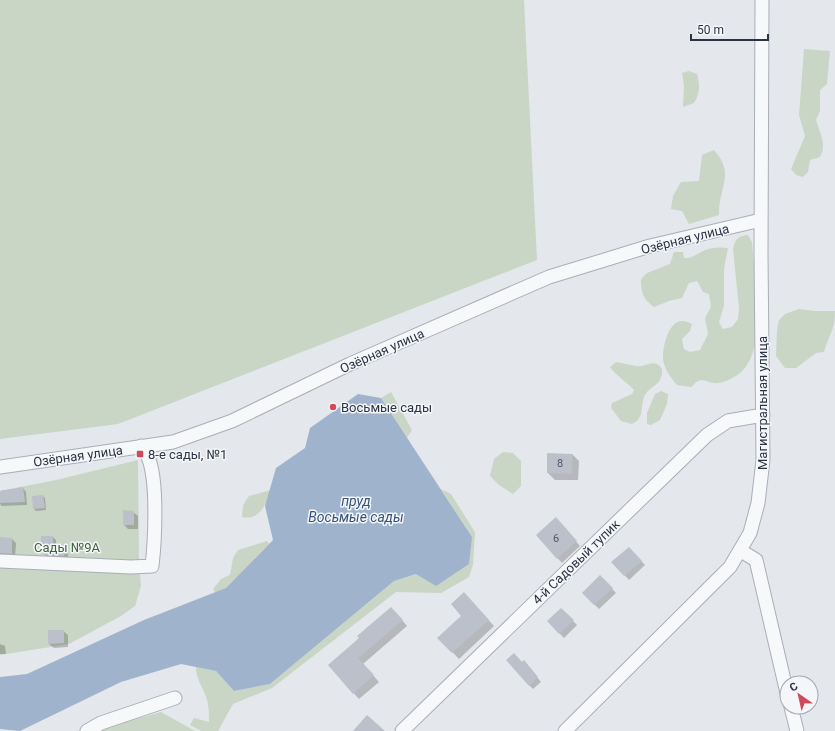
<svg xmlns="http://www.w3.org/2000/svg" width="835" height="731" font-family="Roboto,sans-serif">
  <rect width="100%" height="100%" fill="#e4e7ec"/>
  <!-- green -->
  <path fill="#c9d6c5" d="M0 0H524L537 260 118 424 0 439Z
    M804 49 830 51 827 84 820 90V111L816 120C820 133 827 145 820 157L810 160 808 172 803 177 796 175 791 169 805 136 799 115Z
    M689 71 697 74C700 85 700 93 694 103L683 107 684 86 682 73Z
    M714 150C736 175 718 187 719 215L689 224 682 211 671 209 673 196 681 182 699 181 702 155Z
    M748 235 752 242C754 278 770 355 736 376 729 380 721 384 713 383 708 382 703 379 698 381 695 382 693 386 691 387L677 385C671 378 663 367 663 358 663 342 671 311 692 324L690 331 682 339 684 349 690 352 700 350 708 334 705 318 711 307 709 294 703 292 697 281 689 283 682 298 669 301 654 307C643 299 641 293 641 279L647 273 670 264 674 252H683L684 258C693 259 697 253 705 250 713 247 720 247 728 248L724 269V306L719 322 723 329 732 327 738 319 739 308 733 249C735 239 738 236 748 235Z
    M799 309 814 311H835C835 331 829 334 824 352L816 353 796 368H785L776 356 777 330 779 320 785 314Z
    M616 362C623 363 629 365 636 366 646 368 654 357 662 369 663 387 649 385 644 397 640 408 645 418 632 424L621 421 611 408 612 403 632 394 634 390C626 381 616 376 610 367Z
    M661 391 668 394 667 404 660 420 651 425 647 424V413L655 394Z
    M391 392 412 430 407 438 381 398Z
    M503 452 513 453 521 461V486L513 494 499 485 490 476 494 459Z
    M138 460 139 562 132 573 140 574 141 586 135 606 121 616 69 644 0 655V491L56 480Z
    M441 489 451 494 475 532 473 565 469 577 441 593 396 592 272 688 233 704 218 731H201L190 725 194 718 209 722C209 712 209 703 205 694 201 684 196 678 196 667L216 671 234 691 270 684 394 581 416 574 472 537Z
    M271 490C266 504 260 521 242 517L243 505 249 496Z
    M267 541 269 544 226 588 215 593 213 589 221 579 230 575 233 558 238 550Z
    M161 712 195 731H93Z"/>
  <!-- water -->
  <path fill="#9fb4cc" d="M358 394 381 398 472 537 469 564 436 586 416 574 394 581 270 684 234 691 216 671 181 664 121 682 20 731 0 729V677L27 674 144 620 226 588 273 540 265 506 276 468 305 448 310 428Z"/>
  <!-- shadow -->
  <path fill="#0003" d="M572 454 579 461 578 480H555L548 473Z
    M23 488 26 492 27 505 2 506 0 504V491Z
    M43 496 45 498 46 510 36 511 34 509Z
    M133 512 138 516V529H128L124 525Z
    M560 523 580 546 562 563 537 536Z
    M53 537 56 540V549H64L68 553V559L49 558 45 555V549L42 546Z
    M0 538H11L16 543 15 557 0 555Z
    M629 548 645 565 629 580 613 562Z
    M600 576 616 593 599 609 583 593Z
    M469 599 494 626 459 659 439 638 463 616Z
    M561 609 577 625 564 638 548 621Z
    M397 614 407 626 363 664 379 682 359 699 329 666 361 638Z
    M63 631 68 635V647L54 648 49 644Z
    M0 644 5 646 6 654H0Z
    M522 663 527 665 541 682 533 689 529 685Z"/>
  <!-- building -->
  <path fill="#bbc0ca" d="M547 453 572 454V474L547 473Z
    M23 487 25 502 0 503V491Z
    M43 495 45 508 33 509 32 496Z
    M123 510 134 511V525H123Z
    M556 517 577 541 557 559 536 535Z
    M41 536H53V548H65L64 556 44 555V546H41Z
    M0 537 12 538V554L0 553Z
    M629 547 642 561 624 576 611 562Z
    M600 575 613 588 594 605 582 593Z
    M464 592 489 620 452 653 437 638 461 616 451 604Z
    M391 607 403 620 358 658 374 675 353 694 328 665 359 638 357 636Z
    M561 608 574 620 559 634 547 621Z
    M48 630H64V643L48 644Z
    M514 653 522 662 524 660 538 677 529 686 506 660Z
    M367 715 385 731H353Z"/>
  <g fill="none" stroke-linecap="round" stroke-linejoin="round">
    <!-- minor casing -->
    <g stroke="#a9aeb7" stroke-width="15">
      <path id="minor" d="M0 467 173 442 232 421 350 364 549 277 650 246 761 220
        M741 551 756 560 787 693
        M0 561 131 567 152 566C155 540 158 480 148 457 146 453 143 450 141 446
        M791 707 797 731
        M87 731 101 723 175 698
        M402 731 707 435 728 421 763 415
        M565 731 730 567 750 533 758 503 763 460 761 254 762 0"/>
    </g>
    <!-- minor -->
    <use href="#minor" stroke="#f7f8fa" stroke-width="13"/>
  </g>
  <!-- markers -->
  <g fill="#d1495b" stroke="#f4f6f9" stroke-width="1.5">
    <circle cx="333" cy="407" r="4"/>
    <rect x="136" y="450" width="8" height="8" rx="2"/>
  </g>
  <g text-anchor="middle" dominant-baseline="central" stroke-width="3" stroke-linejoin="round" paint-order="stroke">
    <!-- number labels -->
    <g font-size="11" fill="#4f5766">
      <text x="560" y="463">8</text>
      <text x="556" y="538">6</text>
    </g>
    <!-- street labels -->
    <g font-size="13" fill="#2b3445" stroke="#f4f6f9">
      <text transform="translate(685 239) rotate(-14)">Озёрная улица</text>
      <text transform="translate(382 351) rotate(-24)">Озёрная улица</text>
      <text transform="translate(762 403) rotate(-90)">Магистральная улица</text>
      <text transform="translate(78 456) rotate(-8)">Озёрная улица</text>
      <text transform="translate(576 562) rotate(-44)">4-й Садовый тупик</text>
    </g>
    <!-- poi labels -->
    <g font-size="13" fill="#2b3445" stroke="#f4f6f9" text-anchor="start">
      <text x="341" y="407">Восьмые сады</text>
      <text x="148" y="454">8-е сады, №1</text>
    </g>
    <!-- park labels -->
    <g font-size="13" fill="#3f6138" stroke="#f4f6f9">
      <text x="67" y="547">Сады №9А</text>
    </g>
    <!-- water labels -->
    <g font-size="14" font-style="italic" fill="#34527a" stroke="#f4f6f9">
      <text x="356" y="501">пруд<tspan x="356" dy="16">Восьмые сады</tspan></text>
    </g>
  </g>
  <!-- north arrow -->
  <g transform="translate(799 695) rotate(326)"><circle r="19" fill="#f4f6f9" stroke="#a4a8b1"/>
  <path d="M0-3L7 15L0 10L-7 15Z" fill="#d1495b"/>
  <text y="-6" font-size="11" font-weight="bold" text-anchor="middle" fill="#2b3445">С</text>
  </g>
  <!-- scale -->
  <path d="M691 34v6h77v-6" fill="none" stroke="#2b3445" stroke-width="2"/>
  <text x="697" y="34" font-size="12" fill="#2b3445" stroke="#f4f6f9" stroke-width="3" paint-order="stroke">50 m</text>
</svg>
